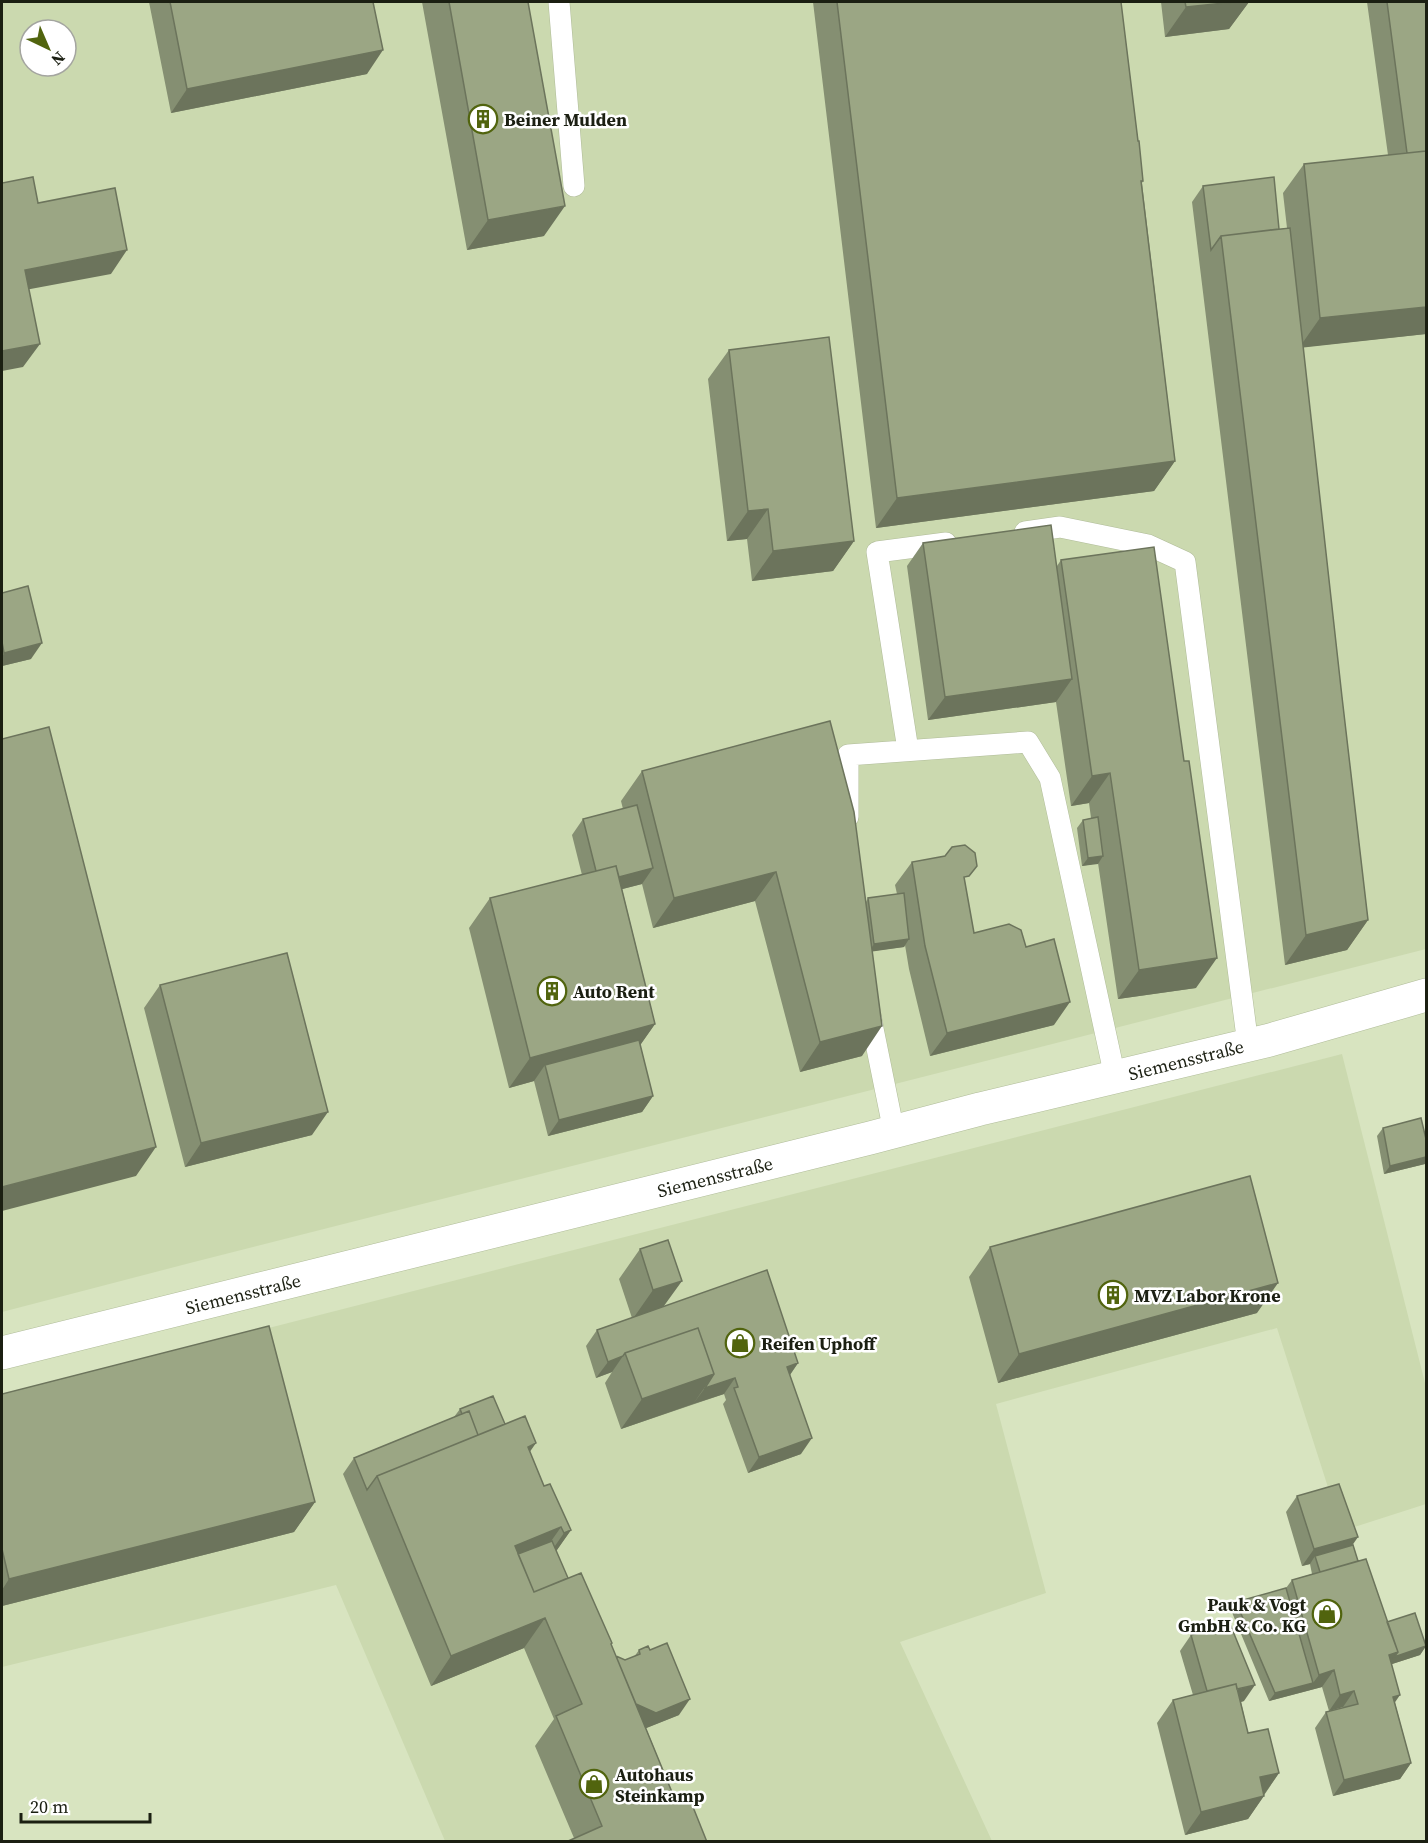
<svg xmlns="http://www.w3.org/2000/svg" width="1428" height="1843" font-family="'Source Serif 4',serif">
  <rect width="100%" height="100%" fill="#d8e4c0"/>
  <!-- built -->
  <path fill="#cbd9af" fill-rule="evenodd" d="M2 2H1426V949L190 1263 2 1312ZM30 30H66V66H30Z
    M1342 1054 1426 1387V1504L1342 1531 1277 1328 996 1404 1046 1593 900 1642 992 1841H445L336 1585 2 1667V1396Z"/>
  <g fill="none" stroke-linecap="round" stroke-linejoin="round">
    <!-- service casing -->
    <g stroke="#b0bc99" stroke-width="22">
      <path id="service" d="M559 2 574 186
        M1025 532 1060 527 1148 545 1185 562 1248 1045
        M908 750 877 552 946 543
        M848 817V755L1028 742 1050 778 1115 1077
        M869 1009 894 1132"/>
    </g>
    <!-- minor casing -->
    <g stroke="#b0bc99" stroke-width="34">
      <path id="minor" d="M2 1353 870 1138 980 1109 1270 1040 1426 995"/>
    </g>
    <!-- service -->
    <use href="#service" stroke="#fff" stroke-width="21"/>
    <!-- minor -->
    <use href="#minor" stroke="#fff" stroke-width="33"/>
  </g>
  <!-- wall -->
  <path fill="#858f72" d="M149 2H373L367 74 171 113Z
    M422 2H528L544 236 467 250Z
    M813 2H1121L1143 181 1142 183 1175 461 1154 491 876 528Z
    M1161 2H1249L1229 29 1165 37Z
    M1367 2H1426V334L1303 347 1342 697 1368 920 1347 950 1285 965 1192 202 1203 186 1279 229 1287 228 1283 193 1304 164 1388 155Z
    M729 350 854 541 833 571 752 581 747 539 727 541 708 379Z
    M923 543 1057 566 1061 560 1196 988 1118 999 1098 863 1082 866 1077 828 1083 820 1091 818 1089 803 1071 806 1056 702 928 720 907 566Z
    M2 593 31 659 2 666Z
    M642 771 866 902 868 898 897 894 895 885 912 862 965 882 974 933 1026 947 1054 1025 930 1056 909 969 905 945 904 947 872 951 862 1056 800 1072 755 901 653 928 642 884 622 889 655 1024 640 1045 653 1096 642 1112 548 1136 534 1081 509 1088 469 928 490 898 582 875 572 835 583 819 623 809 621 801Z
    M160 985 312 1135 185 1167 144 1008Z
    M1383 1128 1425 1164 1384 1174 1377 1136Z
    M990 1247 1257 1313 998 1383 969 1277Z
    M640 1249 664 1306 798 1363 790 1375 801 1454 748 1473 723 1404 726 1400 724 1394 621 1429 605 1383 612 1372 596 1378 586 1346 597 1330 632 1318 619 1279Z
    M2 1394 315 1502 294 1532 2 1606Z
    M460 1409 505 1424 530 1452 544 1486 571 1530 556 1551 568 1578 612 1643 611 1645 616 1656 625 1660 634 1657 639 1650 679 1715 646 1728 674 1797 574 1838 535 1746 554 1719 524 1648 431 1686 343 1474 354 1458 454 1417Z
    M1297 1496 1353 1545 1358 1561 1387 1622 1426 1646 1420 1655 1392 1664 1395 1703 1411 1763 1400 1779 1333 1796 1315 1728 1326 1712 1343 1708V1707L1329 1711 1322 1687 1269 1701 1231 1610 1236 1602 1286 1588 1292 1580 1312 1574 1310 1564 1302 1566 1286 1512Z
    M1191 1635 1244 1701 1241 1702 1248 1733 1279 1773 1248 1819 1185 1835 1157 1723 1173 1700 1193 1695 1180 1651Z"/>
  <!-- shaded-wall -->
  <path fill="#6c745c" d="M1234 2H1249L1229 29 1165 37 1186 7Z
    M383 50 367 74 171 113 187 89Z
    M565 206 544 236 467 250 488 220Z
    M127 250 111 274 9 293 25 270Z
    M1426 307V334L1299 348 1320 318Z
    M40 344 23 367 2 371V351Z
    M1175 461 1154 491 876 528 897 498Z
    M768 509 747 539 727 541 748 511Z
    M854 541 833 571 752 581 773 551Z
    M42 643 31 659 2 666V657L4 653Z
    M1072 679 1056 702 928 720 945 697Z
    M1110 773 1089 803 1071 806 1092 776Z
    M1103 856 1098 864 1082 866 1088 858Z
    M653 868 642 884 588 898 599 882Z
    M776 872 755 901 653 928 674 898Z
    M1368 920 1347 950 1285 965 1306 935Z
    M909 939 904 947 869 952 874 944Z
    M1217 958 1196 988 1118 999 1139 970Z
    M1070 1002 1054 1025 930 1056 947 1033Z
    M655 1024 634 1054 545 1065 534 1081 509 1088 530 1058Z
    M882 1026 862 1056 800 1072 820 1042Z
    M653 1096 642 1112 548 1136 559 1120Z
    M328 1112 312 1135 185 1167 201 1143Z
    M156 1147 136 1176 2 1211V1187Z
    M1426 1157V1162L1425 1164 1384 1174 1390 1166Z
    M682 1281 661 1310 632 1320 653 1290Z
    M1278 1283 1257 1313 998 1383 1019 1354Z
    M623 1356 612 1372 596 1378 608 1362Z
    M798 1363 787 1379V1367Z
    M714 1374 693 1404 621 1429 642 1399Z
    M735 1378 724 1394 693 1404 705 1388Z
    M812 1438 801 1454 748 1473 759 1457Z
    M536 1443 515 1473 528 1447Z
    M315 1502 294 1532 2 1606V1590L9 1579Z
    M561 1527 540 1557 510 1569 515 1546Z
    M571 1530 550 1560 543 1563 564 1533Z
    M1358 1537 1347 1553 1315 1556 1310 1564 1302 1566 1314 1549Z
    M545 1618 524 1648 431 1686 451 1656Z
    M1426 1646 1420 1655 1389 1665V1655Z
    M1334 1670 1322 1687 1307 1691 1319 1675Z
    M1313 1683 1307 1691 1269 1701 1275 1693Z
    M1255 1685 1244 1701 1198 1713 1209 1696Z
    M1354 1691 1343 1707 1329 1711 1340 1695Z
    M1400 1695 1389 1711 1393 1697Z
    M690 1699 679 1715 644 1729 621 1704Z
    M1411 1763 1400 1779 1333 1796 1344 1780Z
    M1279 1773 1263 1796 1260 1777Z
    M1264 1796 1248 1819 1185 1835 1201 1812Z"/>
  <!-- building -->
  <path fill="#9ba684" stroke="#6c745c" stroke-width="1.5" d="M170 2H373L383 50 187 89Z
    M449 2H528L565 206 488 220Z
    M837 2H1121L1138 141H1139L1143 181H1141L1175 461 897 498Z
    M1185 2H1234L1186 7Z
    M1387 2H1426V151L1407 153Z
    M1426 151V307L1320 318 1304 164Z
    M33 177 38 203 115 188 127 250 25 270 40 344 2 351V183Z
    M1274 177 1279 229 1221 236 1211 250 1203 186Z
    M1290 228 1342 697 1368 920 1306 935 1221 236Z
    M829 337 854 541 773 551 768 509 748 511 729 350Z
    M1051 525 1072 679 945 697 923 543Z
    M1154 547 1184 761H1189L1217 958 1139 970 1110 773 1092 776 1061 560Z
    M28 586 42 643 4 653 2 642V593Z
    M830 721 854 812 882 1026 820 1042 776 872 674 898 642 771Z
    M49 727 156 1147 2 1187V739Z
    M637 805 653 868 619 877 616 866 596 871 583 819Z
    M1098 817 1103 856 1088 858 1083 820Z
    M965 845 975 853 977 866 969 876 964 877 974 933 1009 924 1021 930 1026 947 1054 939 1070 1002 947 1033 925 946 912 862 945 856 952 847Z
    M616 866 655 1024 530 1058 490 898Z
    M904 893 909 939 874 944 868 898Z
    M287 953 328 1112 201 1143 160 985Z
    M639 1040 653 1096 559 1120 545 1065Z
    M1421 1118 1426 1139V1157L1390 1166 1383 1128Z
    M1250 1176 1278 1283 1019 1354 990 1247Z
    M668 1240 682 1281 653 1290 640 1249Z
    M767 1270 798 1363 787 1367 812 1438 759 1457 734 1388 738 1387 735 1378 705 1388 714 1374 698 1328 625 1353 623 1356 608 1362 597 1330Z
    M269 1326 315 1502 9 1579 2 1549V1394Z
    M698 1328 714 1374 642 1399 625 1353Z
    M493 1396 505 1424 478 1435 469 1411 462 1414 460 1409Z
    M469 1411 478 1435 377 1476 367 1490 354 1458Z
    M525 1416 536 1443 528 1447 544 1486 550 1484 571 1530 564 1533 561 1527 515 1546 534 1592 581 1573 612 1643 611 1644 674 1797 687 1792 707 1842H566L602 1826 556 1716 582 1704 545 1618 451 1656 377 1476Z
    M1339 1484 1358 1537 1314 1549 1297 1496Z
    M552 1541 568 1578 534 1592 518 1554Z
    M1353 1545 1358 1561 1320 1572 1315 1556Z
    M1366 1559 1398 1652 1389 1655 1400 1695 1393 1697 1411 1763 1344 1780 1326 1712 1358 1704 1354 1691 1340 1695 1334 1670 1319 1675 1292 1580Z
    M1286 1588 1313 1683 1275 1693 1236 1602Z
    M1415 1613 1426 1646 1394 1657 1398 1652 1387 1622Z
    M1230 1624 1255 1685 1237 1689 1236 1684 1207 1691 1191 1635Z
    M667 1643 690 1699 656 1713 636 1704 616 1656 625 1660 640 1654 639 1650 648 1646 650 1650Z
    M1236 1684 1248 1733 1268 1729 1279 1773 1260 1777 1264 1796 1201 1812 1173 1700Z"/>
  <!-- icons -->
  <defs>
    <g id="building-ring" transform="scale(1.5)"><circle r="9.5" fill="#fff" stroke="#51640e" stroke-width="1.5"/><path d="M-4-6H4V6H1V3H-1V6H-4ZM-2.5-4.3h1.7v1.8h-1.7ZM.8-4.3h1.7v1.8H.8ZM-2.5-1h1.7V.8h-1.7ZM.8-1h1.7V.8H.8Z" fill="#51640e"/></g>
    <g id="shop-ring" transform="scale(1.5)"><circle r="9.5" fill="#fff" stroke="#51640e" stroke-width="1.5"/><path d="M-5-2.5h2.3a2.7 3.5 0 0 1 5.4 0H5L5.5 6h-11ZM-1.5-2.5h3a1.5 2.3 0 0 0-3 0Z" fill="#51640e"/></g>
  </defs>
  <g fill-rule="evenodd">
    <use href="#building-ring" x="483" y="119"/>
    <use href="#building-ring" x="552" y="991"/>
    <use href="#building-ring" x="1113" y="1295"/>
    <use href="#shop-ring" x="740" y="1343"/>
    <use href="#shop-ring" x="1327" y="1614"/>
    <use href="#shop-ring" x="594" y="1784"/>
  </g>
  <g text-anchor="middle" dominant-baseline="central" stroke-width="5" stroke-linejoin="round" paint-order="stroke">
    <!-- poi labels -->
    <g font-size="18" font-weight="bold" fill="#1b1f12" stroke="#fff" text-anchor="start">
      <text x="504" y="119">Beiner Mulden</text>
      <text x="573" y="991">Auto Rent</text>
      <text x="1134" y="1295">MVZ Labor Krone</text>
      <text x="761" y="1343">Reifen Uphoff</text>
      <text x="1306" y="1604" text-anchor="end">Pauk &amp; Vogt<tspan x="1306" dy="21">GmbH &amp; Co. KG</tspan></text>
      <text x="615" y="1774">Autohaus<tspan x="615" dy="21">Steinkamp</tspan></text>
    </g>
    <!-- street labels -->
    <g font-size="18" fill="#1b1f12" stroke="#fff">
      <text transform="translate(1186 1060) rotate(-14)">Siemensstraße</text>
      <text transform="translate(715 1177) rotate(-14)">Siemensstraße</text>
      <text transform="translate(243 1294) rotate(-14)">Siemensstraße</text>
    </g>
  </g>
  <!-- border -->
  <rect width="1428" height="1843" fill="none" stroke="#1b1f12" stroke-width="6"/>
  <!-- north arrow -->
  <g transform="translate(48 48) rotate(136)"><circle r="28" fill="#ffffff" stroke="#a4a5a0" stroke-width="1.5"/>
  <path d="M0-4.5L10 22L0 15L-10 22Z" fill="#51640e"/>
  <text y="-9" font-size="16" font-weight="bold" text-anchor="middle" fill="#1b1f12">N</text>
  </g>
  <!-- scale -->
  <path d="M21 1813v9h129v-9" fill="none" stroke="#1b1f12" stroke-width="3"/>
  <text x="30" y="1813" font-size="18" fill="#1b1f12" stroke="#ffffff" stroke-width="4.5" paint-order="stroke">20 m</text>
</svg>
